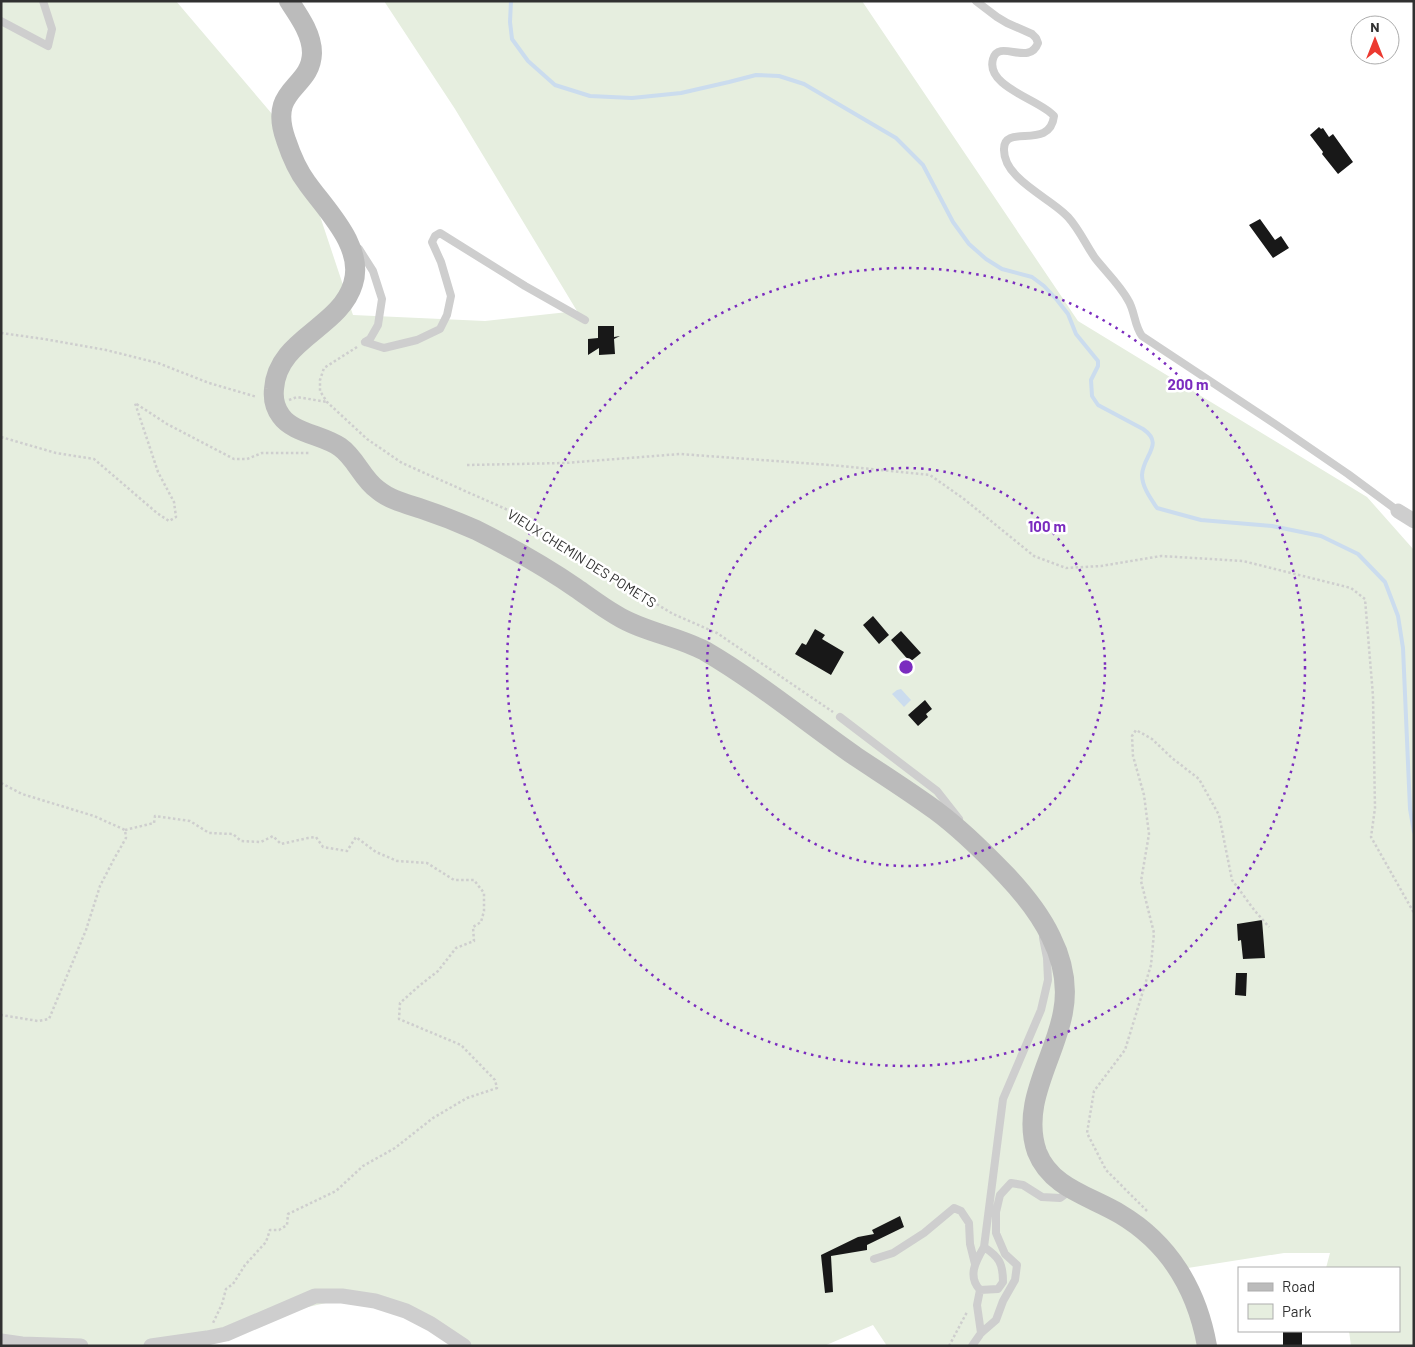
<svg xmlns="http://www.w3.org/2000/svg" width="1415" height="1347" font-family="Barlow,sans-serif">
  <rect width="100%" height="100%" fill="#fff"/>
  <!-- green -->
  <path fill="#e6eedf" d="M1 1H176L295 141 353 315 485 321 577 311 455 109 384 1H862L1078 321 1367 497 1414 550V1346H1351L1349 1331H1399V1268H1326L1330 1253H1284L1175 1270 1203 1346H887L873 1325 824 1346H452L403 1312 335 1301 299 1309 184 1346H30L1 1342Z"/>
  <!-- water -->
  <path fill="#cbdcee" d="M901 689 911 700 904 707 892 694 897 690Z"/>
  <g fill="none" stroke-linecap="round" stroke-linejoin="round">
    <!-- stream -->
    <path stroke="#cbdcee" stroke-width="4" d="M511 1 510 22 512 39 528 61 555 85 590 96 632 98 681 93 729 82 756 75 779 76 804 84 896 138 923 165 953 222 969 244 986 259 1002 269 1032 277 1044 286 1057 300 1068 314 1076 334 1098 361V366L1091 380 1092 396 1098 405 1143 429C1165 444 1143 455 1142 475 1142 487 1151 499 1157 508L1201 520 1272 526 1321 536 1358 554 1385 582 1398 616 1403 648 1410 809 1414 832"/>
  </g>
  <!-- building -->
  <path fill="#181818" d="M1319 127 1321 129 1323 128 1329 137 1333 134 1353 162 1338 174 1322 154 1323 152 1310 135Z
    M1260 219 1275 240 1281 236 1289 248 1273 258 1249 225Z
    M598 326H614V337L620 336 614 339 615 354 599 355V348L588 355V339L598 338Z
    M873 616 889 635 879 644 863 625Z
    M815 629 825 635 822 639 844 652 831 675 795 654 802 643 806 645Z
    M901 631 921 653 910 662 891 640Z
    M925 700 932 709 926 714 928 717 918 726 908 715Z
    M1262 920 1265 958 1243 959 1241 940 1238 941 1237 924Z
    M1236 973H1247L1246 996 1235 995Z
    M900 1216 904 1227 867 1245V1250L831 1256 833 1292 825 1293 821 1255 858 1237 874 1234 872 1230Z
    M1283 1331H1302V1346H1283Z"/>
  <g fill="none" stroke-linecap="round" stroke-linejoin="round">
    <!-- path -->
    <path stroke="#cecece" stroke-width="2.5" stroke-dasharray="2.5 2.5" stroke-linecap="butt" d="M1 333 44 339 106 350 158 363 209 383 257 397
      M357 347 324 368 320 380V391L327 402 367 439 402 463 517 514 635 591 673 614 717 633 833 712
      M289 400 297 397 327 402
      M1 437 56 453 94 459 157 513 169 521 176 517 174 502 158 472 135 403 167 424 234 459H247L262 453H310
      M467 465 565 463 680 454 830 465 930 475 964 499 1034 556 1066 568 1101 566 1161 556 1243 561 1351 588 1365 599 1373 696 1375 808 1371 837 1414 913
      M1 783 22 794 94 816 125 830 126 838 114 859 100 886 86 930 49 1019 38 1021 1 1015
      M125 830 154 823 155 816 190 821 209 833 233 834 241 841 261 842 273 836 281 844 308 838 316 837 323 847 347 851 356 837 376 852 397 861 427 863 454 880H474L484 893V911L481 922 473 927 474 941 456 948 438 971 419 986 400 1003 399 1019 461 1045 495 1080 497 1088 467 1098 433 1118 395 1148 363 1166 336 1191 288 1214 287 1225 279 1230H270L266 1242 245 1265 233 1284 226 1289 222 1304 213 1323
      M1147 1211 1106 1170 1087 1133 1094 1091 1125 1050 1151 965 1154 933 1141 881 1149 834 1144 795 1133 756 1132 736 1136 730 1152 739 1172 758 1199 779 1219 815 1232 880 1255 911 1269 927
      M949 1346 967 1312"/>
    <!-- lane -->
    <path stroke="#cecece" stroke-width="8" d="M976 1 997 17 1007 23 1032 34 1036 38 1038 43C1029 67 999 38 993 59 985 87 1041 100 1054 116 1050 151 1004 123 1004 149 1003 179 1051 198 1068 217 1079 229 1086 245 1095 258 1106 272 1120 285 1128 300 1135 311 1134 325 1142 336L1275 424 1348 474 1398 511
      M1 21 48 46 52 29 43 1
      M359 249 373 271 382 299 378 325 370 339 365 342
      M365 342 384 348 417 340 440 329 447 315 451 296 441 262 432 242 435 236 440 233 525 286 585 320
      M840 717 937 791 959 819
      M984 1247C999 1257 1003 1263 1003 1282L998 1289 980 1290C967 1276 976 1261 984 1247L1003 1099 1041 1010 1048 980 1047 958 1043 938
      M874 1259 893 1253 924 1233 954 1208 961 1211 969 1223 970 1244 975 1264
      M980 1290 977 1305 981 1333
      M972 1346 981 1333 996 1320 1003 1301 1015 1280 1017 1265 1005 1254 996 1233V1212L1000 1195 1011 1183 1023 1185 1042 1197 1060 1198 1071 1190"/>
    <!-- street -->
    <path stroke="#cecece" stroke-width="15" d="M1398 511 1414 521
      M1 1341 22 1344 81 1346
      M151 1346 207 1338 226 1334 315 1296H342L375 1301 406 1311 431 1324 464 1346"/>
    <!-- secondary -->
    <path stroke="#bbb" stroke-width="20" d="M289 1C299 16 312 34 312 53 311 90 267 87 286 140 291 155 297 170 307 183 326 210 365 247 353 284 340 328 277 339 274 389 273 398 275 408 281 416 293 433 323 435 340 447 356 458 362 479 378 490 390 500 407 504 422 509 440 515 458 522 476 530 510 547 544 566 576 588 589 597 602 607 616 615 643 632 677 636 705 651 758 682 805 721 855 756 882 774 909 791 935 810 961 829 984 852 1006 875 1023 893 1040 914 1051 937 1063 961 1068 986 1063 1012 1055 1058 1020 1103 1037 1152 1051 1188 1090 1196 1120 1214 1169 1243 1197 1290 1207 1346"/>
  </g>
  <!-- distance rings -->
  <g fill="none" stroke="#7b2cbf" stroke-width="2.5" stroke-dasharray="2.5 5">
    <circle cx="906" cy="667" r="199"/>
    <circle cx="906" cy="667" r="399"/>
  </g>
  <g text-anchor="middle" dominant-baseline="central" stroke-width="5" stroke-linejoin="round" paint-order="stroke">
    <!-- street labels -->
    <g font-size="14" fill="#313131" stroke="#fff">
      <text transform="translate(582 558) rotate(32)">VIEUX CHEMIN DES POMETS</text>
    </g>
  </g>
  <circle cx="906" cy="667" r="8" fill="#7b2cbf" stroke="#fff" stroke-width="2.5"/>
  <g font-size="15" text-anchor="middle" font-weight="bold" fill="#7b2cbf" stroke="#fff" stroke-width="5" stroke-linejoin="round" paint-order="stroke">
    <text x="1188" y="390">200 m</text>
    <text x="1047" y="532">100 m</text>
  </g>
  <!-- border -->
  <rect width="1415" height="1347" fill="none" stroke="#313131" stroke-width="5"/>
  <!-- legend -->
  <rect x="1238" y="1267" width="162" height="65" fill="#ffffff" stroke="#adadad"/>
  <rect x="1248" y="1283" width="25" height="8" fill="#bbbbbb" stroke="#adadad"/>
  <text x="1282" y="1292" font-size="15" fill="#313131">Road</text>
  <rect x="1248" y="1304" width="25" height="15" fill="#e6eedf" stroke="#adadad"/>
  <text x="1282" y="1317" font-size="15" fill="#313131">Park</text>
  <!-- north arrow -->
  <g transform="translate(1375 40)"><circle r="24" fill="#ffffff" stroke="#adadad"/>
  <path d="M0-4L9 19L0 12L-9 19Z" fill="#ec3930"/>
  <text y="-8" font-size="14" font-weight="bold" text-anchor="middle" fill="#313131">N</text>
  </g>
</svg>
